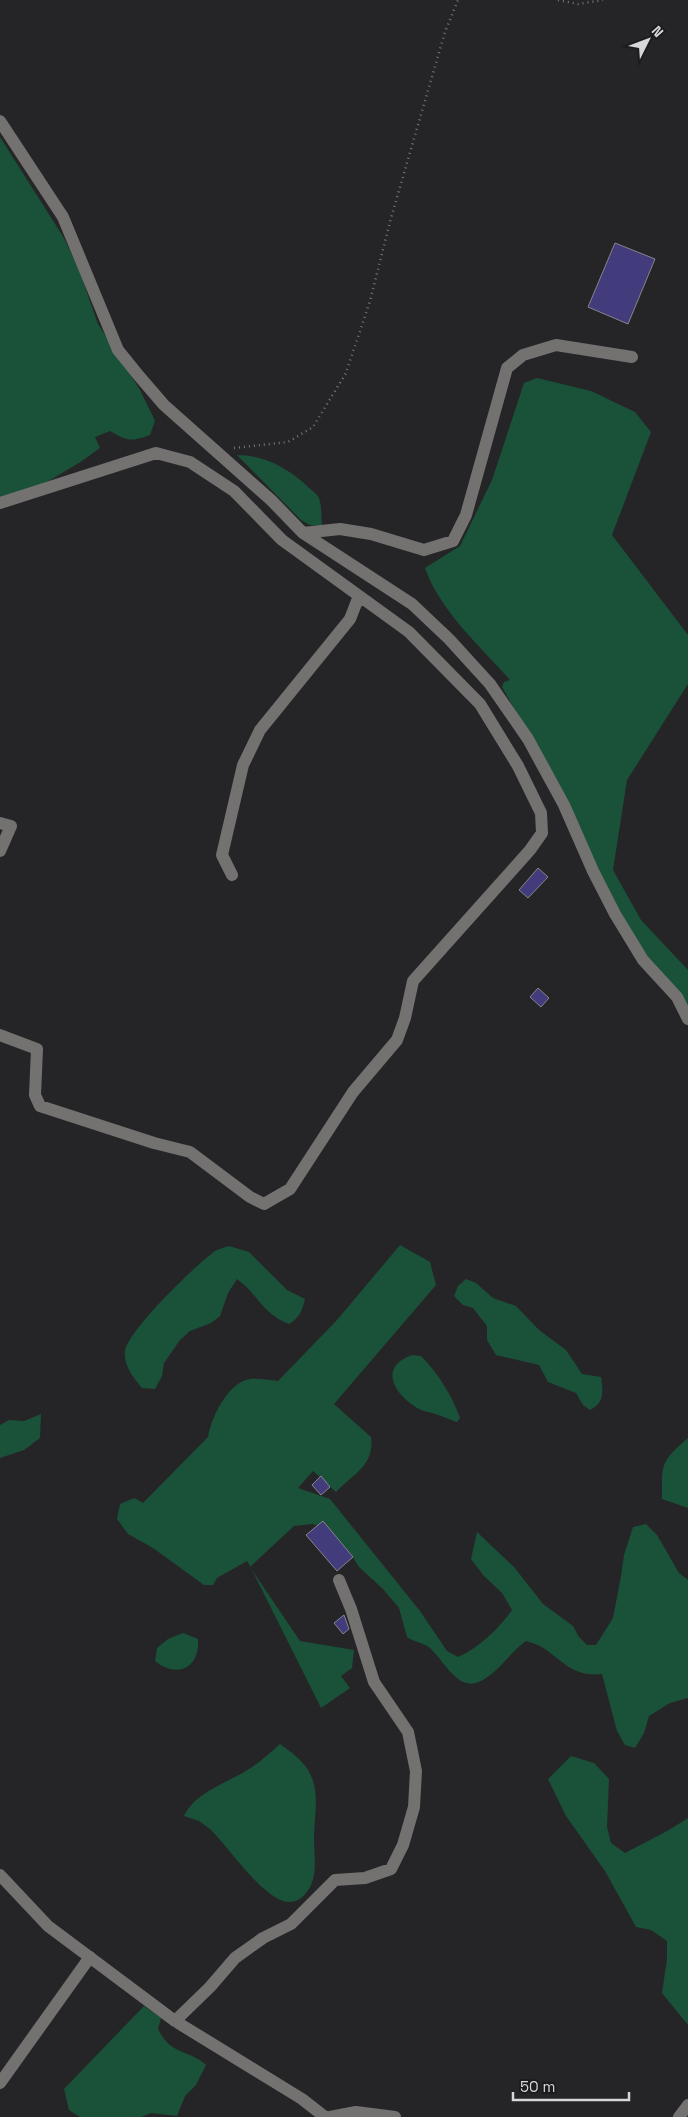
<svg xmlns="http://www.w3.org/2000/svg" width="688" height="2117" font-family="'Space Grotesk',sans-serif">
  <rect width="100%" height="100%" fill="#252528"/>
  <!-- green -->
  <path fill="#1a5139" d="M0 137 64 238 79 270 98 324 140 390 155 421 150 435C131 442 127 441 110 431L95 437 100 448 79 463 30 492 0 499Z
    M537 378 591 391 635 412 651 432 612 535 688 635V684L627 780 613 870 641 920 688 970V1009L650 965 596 867 573 813 502 687 504 682 510 680C480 646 440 611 425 568L460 546 492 480 524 383Z
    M237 455C263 455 286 467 305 484 309 489 316 492 319 498 322 506 321 517 322 526L310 525 301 520Z
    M400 1245 430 1262 436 1285 334 1404 371 1437C375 1465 353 1474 336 1492L313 1471 298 1488 330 1499 420 1611 447 1651 458 1657C480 1647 498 1629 512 1610L502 1593 484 1576 471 1559 477 1532 514 1567 543 1604 573 1626 579 1637 587 1645H596L613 1618 621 1576 624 1555 633 1527 646 1524 657 1535 679 1573 688 1580V1698L670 1703 649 1716 644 1733 635 1748 625 1745 617 1731 602 1674C575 1677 564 1663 545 1649 539 1645 532 1643 526 1641 511 1652 501 1668 486 1678 460 1697 446 1663 431 1649 426 1643 414 1642 407 1637L399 1608 383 1589 359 1567 351 1554 337 1539 323 1528 313 1524 294 1526 250 1567 300 1641 354 1650 352 1668 341 1676 350 1688 321 1708 250 1566 247 1561 217 1578 213 1585H204L153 1548 128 1534 117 1519 120 1504 134 1498 143 1503 208 1437C211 1418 228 1382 250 1379 259 1378 269 1380 278 1381L337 1320Z
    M229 1246 249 1252 287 1290 305 1299C302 1310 300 1318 289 1324 262 1314 258 1294 237 1279L228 1293 220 1316 211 1323 190 1331 180 1340 164 1363 162 1376 155 1389 142 1388C134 1378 123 1365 125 1351 128 1330 197 1264 215 1251 219 1249 225 1247 229 1246Z
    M466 1279 476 1283 493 1298 516 1306 539 1330 566 1350 582 1374 601 1377C603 1391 605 1403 590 1410L583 1405 576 1393 548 1382 539 1365 496 1355 487 1340V1326L473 1308 463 1305 454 1296 458 1286Z
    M412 1355 421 1356C437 1372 452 1395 460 1418L457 1422C450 1420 443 1416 435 1414 430 1412 422 1411 417 1408 394 1394 378 1367 412 1355Z
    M41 1414 40 1438 24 1450 0 1458V1425L9 1420 24 1421Z
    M688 1438V1508L662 1499C662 1464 660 1462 688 1438Z
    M183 1633 198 1639C200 1668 177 1679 155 1661L157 1648 168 1639Z
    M280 1744C291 1752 301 1759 308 1770 321 1791 314 1815 314 1838 314 1860 320 1882 301 1898 296 1902 289 1903 283 1901 258 1892 230 1849 210 1829L199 1821 184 1816C196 1791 228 1783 249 1769 260 1762 270 1753 280 1744Z
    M571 1756 594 1763 609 1779 607 1827 611 1843 625 1853 669 1830 688 1818V2025L662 1993 667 1959V1941L651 1930 636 1927 605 1871 566 1816 548 1779Z
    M144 2006 161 2018 158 2029C171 2056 189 2049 206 2065L196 2085 185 2096 177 2116 151 2113 141 2117H80L69 2110 64 2089Z"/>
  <!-- building -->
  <path fill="#423c7d" stroke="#858589" d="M615 243 655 259 628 324 588 307Z
    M538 868 548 877 528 898 519 890Z
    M538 988 549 998 541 1007 530 997Z
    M321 1476 330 1487 321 1495 312 1485Z
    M323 1521 353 1557 337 1571 306 1535Z
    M344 1615 349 1629 343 1634 334 1623Z"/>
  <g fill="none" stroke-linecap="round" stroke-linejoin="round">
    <!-- path -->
    <path stroke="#777779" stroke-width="2.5" stroke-dasharray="1 4" stroke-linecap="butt" d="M558 0 578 4 603 0
      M234 448 288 442 313 427 346 373 370 301 391 218 445 32 458 0"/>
    <!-- minor -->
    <path stroke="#737271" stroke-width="12" d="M0 121 63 217 118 350 139 376 164 405 271 500 303 533 412 604 449 639 490 684 528 739 564 805 593 871 615 914 643 960 677 997 688 1019
      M0 503 156 453 190 462 234 491 282 540 409 632 480 704 518 766 541 813 542 833 530 850 413 981 405 1018 397 1040 353 1092 290 1189 264 1204 250 1197 190 1152 154 1143 40 1106 35 1095 37 1049 0 1035
      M303 533 340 529 371 534 424 550 453 541 466 515 507 368 523 355 556 345 632 357
      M0 823 11 826 0 851
      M232 875 222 855 243 765 260 730 350 619 359 596
      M0 1875 48 1926 175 2021 302 2099 325 2117
      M175 2021 210 1987 235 1958 263 1938 291 1924 335 1880 365 1878 391 1869 403 1845 414 1807 416 1771 408 1732 374 1682 351 1609 339 1580
      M0 2083 90 1957
      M330 2117 356 2112 395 2117
      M679 2117 688 2105"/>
  </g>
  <!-- north arrow -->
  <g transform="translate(648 40) rotate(48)" stroke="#1c1c1f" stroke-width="4" paint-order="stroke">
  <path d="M0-4L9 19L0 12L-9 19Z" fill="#d6d7d8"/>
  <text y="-8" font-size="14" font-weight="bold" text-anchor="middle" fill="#d6d7d8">N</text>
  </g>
  <!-- scale -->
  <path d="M513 2092v8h116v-8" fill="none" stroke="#d6d7d8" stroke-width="2.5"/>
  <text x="520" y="2092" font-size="15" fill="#d6d7d8" stroke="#1c1c1f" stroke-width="4" paint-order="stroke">50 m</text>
</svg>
